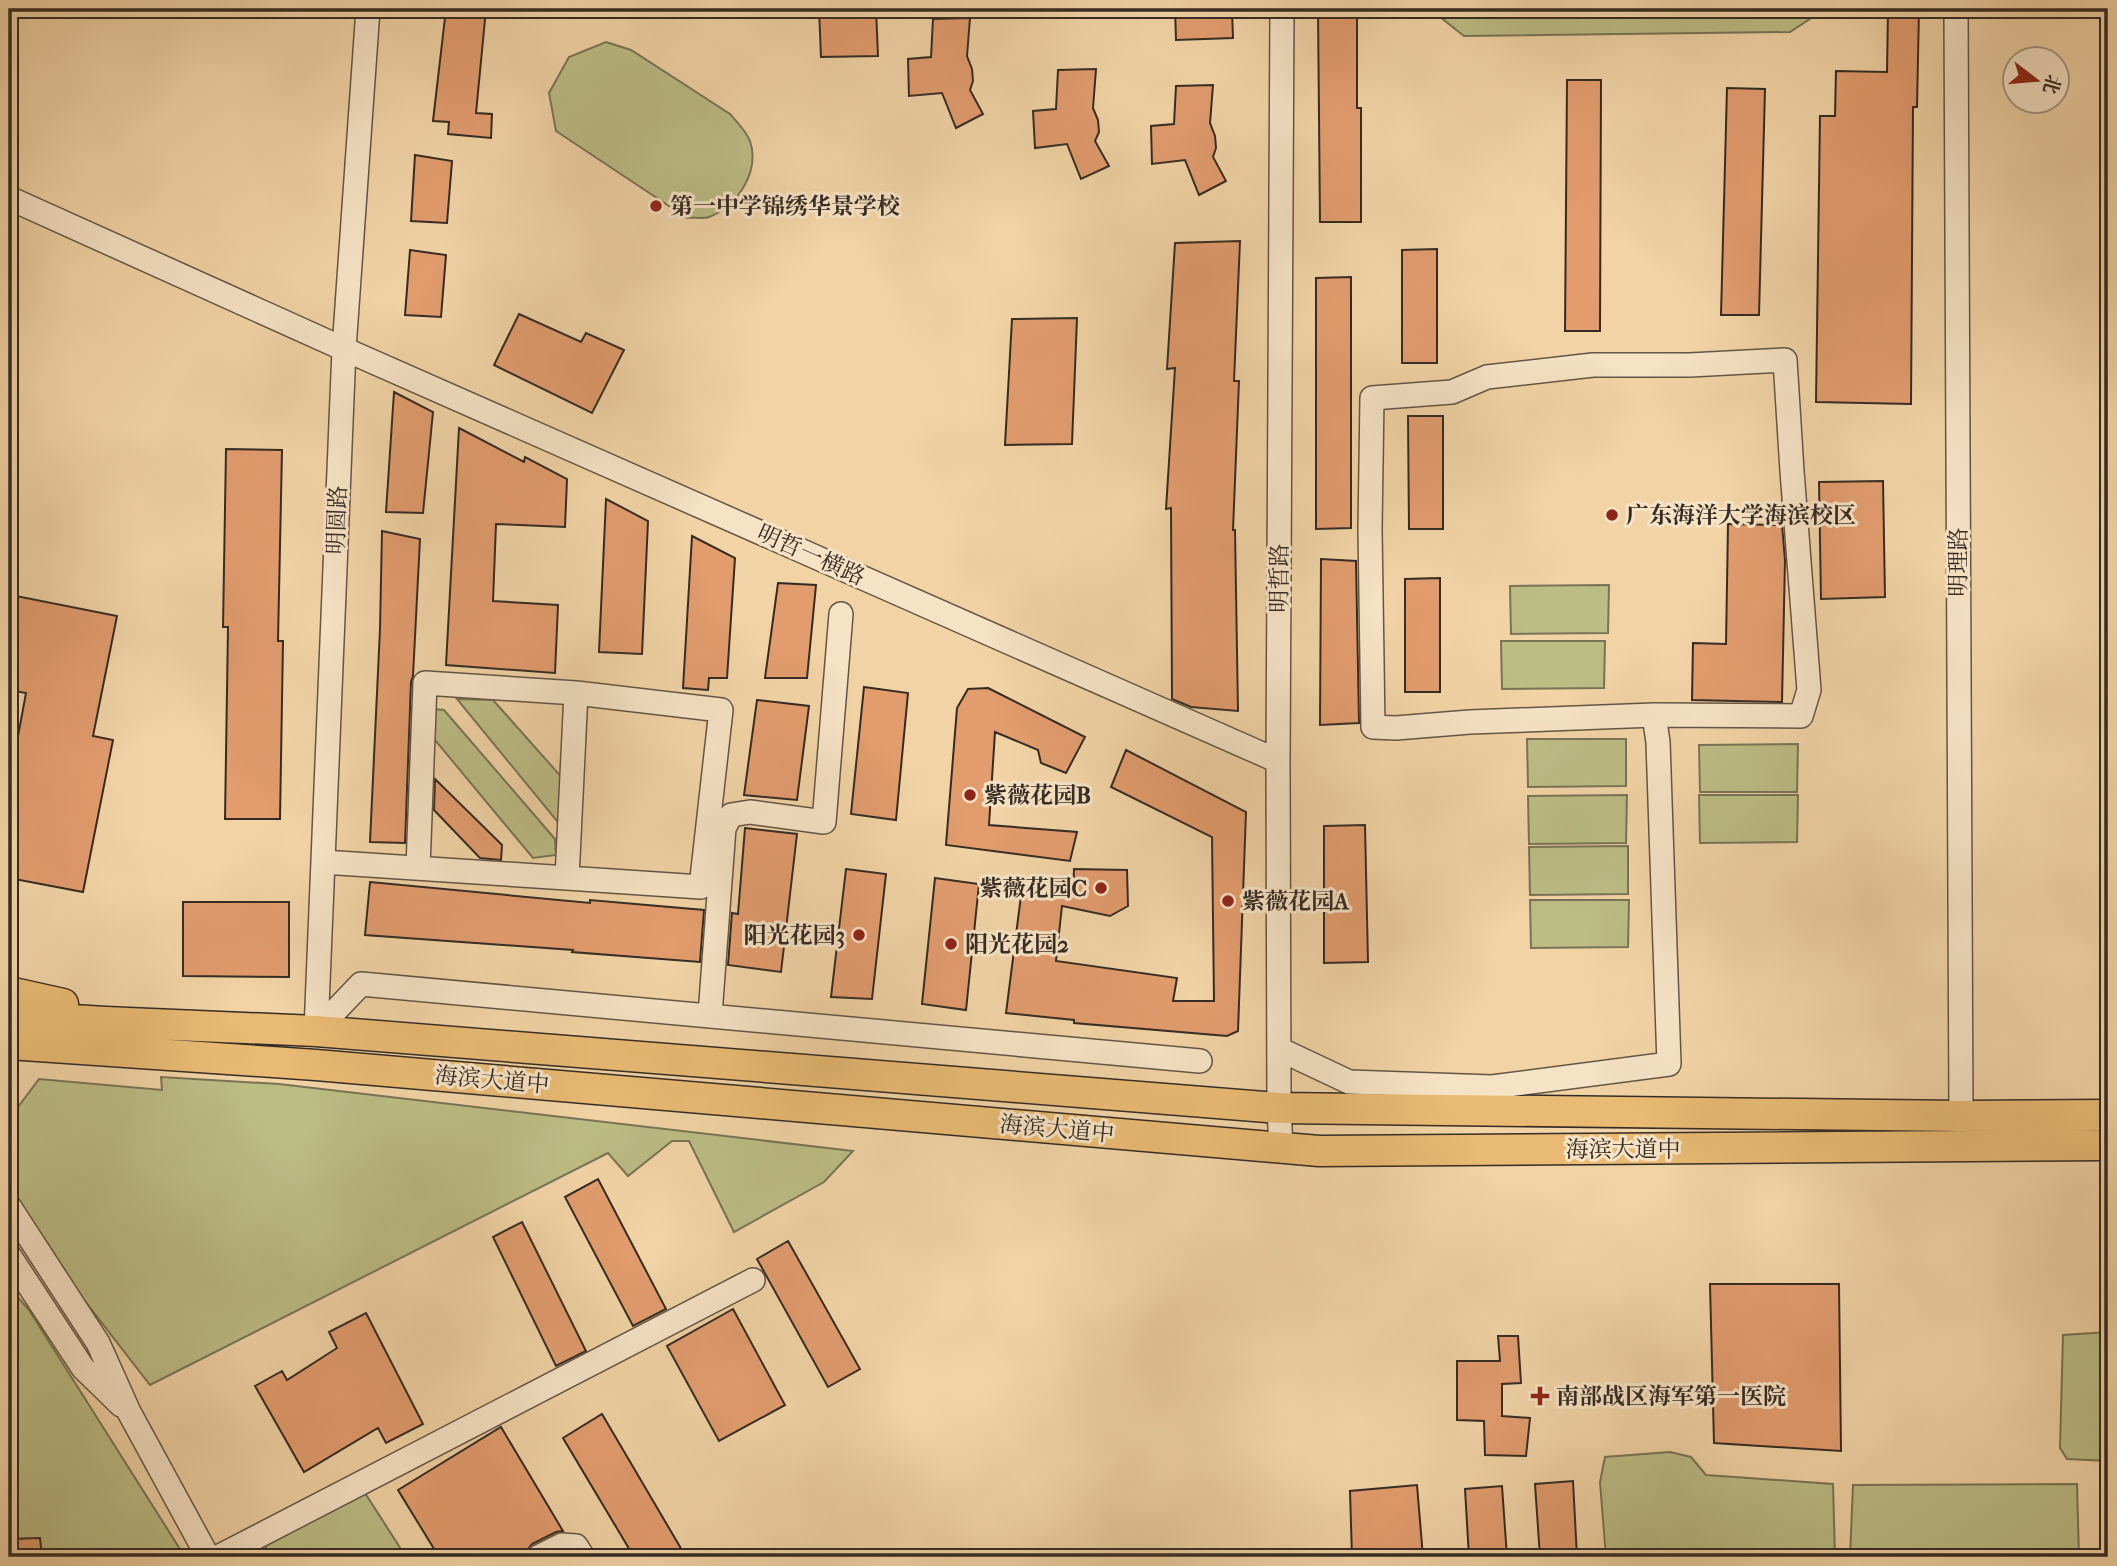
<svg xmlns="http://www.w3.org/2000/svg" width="2117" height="1566" font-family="'IM FELL French Canon','Noto Serif SC',serif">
  <rect width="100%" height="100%" fill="#f1d3a6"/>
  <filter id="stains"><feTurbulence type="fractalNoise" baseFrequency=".00286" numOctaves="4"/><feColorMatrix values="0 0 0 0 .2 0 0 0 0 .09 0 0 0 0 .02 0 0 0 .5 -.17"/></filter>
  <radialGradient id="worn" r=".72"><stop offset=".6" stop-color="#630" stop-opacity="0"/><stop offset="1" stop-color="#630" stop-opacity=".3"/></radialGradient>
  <!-- green -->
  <path fill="#bcbc85" stroke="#797454" stroke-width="2" d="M1430 9H1825L1790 32 1464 36Z
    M606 42 631 50 730 114C737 122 746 131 750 141 760 171 738 206 709 217 703 219 693 217 687 218L556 131 549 93 569 57Z
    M1609 585 1608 633 1511 634 1510 586Z
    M1501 641H1605L1604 688 1502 689Z
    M457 699 493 700 565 781 561 826Z
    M433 709 444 710 555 839 556 855 533 858 430 734Z
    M1527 739H1626V786L1528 787Z
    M1798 744 1797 792H1700L1699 745Z
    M1627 795 1626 843 1529 844 1528 796Z
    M1699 795H1798L1797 842 1700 843Z
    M1628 846V894L1530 895 1529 847Z
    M1530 900H1629L1628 947 1531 948Z
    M161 1077 279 1084 853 1151 824 1182 734 1232 689 1141H672L628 1176 608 1153 150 1385 9 1203V1119L39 1079 162 1090Z
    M9 1287 29 1310 185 1557H9Z
    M2108 1332V1461L2067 1459 2060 1448 2063 1335Z
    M1670 1452 1691 1457 1706 1475 1833 1484 1835 1557H1606L1600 1482 1605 1457Z
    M2077 1484 2079 1557H1850L1853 1485Z
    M365 1493 406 1557H271L263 1542Z"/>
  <!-- building -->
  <path fill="#e29c6e" stroke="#362b23" stroke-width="2" d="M446 9H486L476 113 492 114 491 138 448 134 449 122 433 121Z
    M819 9H876L878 56 821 57Z
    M1175 9H1232L1233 38 1176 40Z
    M1318 9H1357V108H1361V222H1320Z
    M1888 9H1919L1917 107H1913L1911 404 1816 402 1820 116H1835L1836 71 1887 72Z
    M970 18 967 56 972 69 973 81 970 90 983 114 956 128 942 93 909 96 908 59 931 57 933 19Z
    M1096 69 1093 108 1098 120 1099 132 1095 141 1109 166 1081 179 1067 144 1035 148 1033 111 1056 109 1058 70Z
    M1567 80H1601L1600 331H1565Z
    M1213 85 1210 123 1215 136 1216 148 1213 157 1226 181 1199 195 1185 160 1152 164 1151 126 1174 124 1176 86Z
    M1727 88 1765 89 1759 315H1721Z
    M415 155 452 161 447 223 411 221Z
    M1240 241 1234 381H1239L1233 530H1235L1238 711 1191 707 1172 699 1171 508 1166 509 1175 368 1167 369 1175 243Z
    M1437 249V363H1402V250Z
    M410 250 446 255 441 317 405 315Z
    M1351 277V528L1316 529V278Z
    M519 314 581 342 586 333 624 350 592 413 494 365Z
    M1077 318 1072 444 1005 445 1012 319Z
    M394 392 433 412 423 513 386 512Z
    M1408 416H1443V529H1409Z
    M459 428 524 462 525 457 567 479 565 527 496 524 493 601 558 605 555 673 446 665Z
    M226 449 282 450 278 641H283L280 819H225L228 627H223Z
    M1883 481 1885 597 1821 599 1819 482Z
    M606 499 648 521 642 654 599 652Z
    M1728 524 1782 525 1785 560 1782 702 1692 700 1693 643 1726 644Z
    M382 531 420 539 413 676 411 682 405 843 370 842 380 629Z
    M692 536 735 558 727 678H709L708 690 683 688Z
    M1321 559 1356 561 1359 723 1320 725Z
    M1440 578V692H1405V579Z
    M778 583 816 585 807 678H765Z
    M16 596 117 616 93 736 113 740 83 892 9 878V785L26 693 9 690V635Z
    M864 687 908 693 896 820 851 814Z
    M988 688 1085 737 1066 773 1041 763 1038 750 995 732 989 825 1077 832 1070 861 946 845 957 708 968 689Z
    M757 700 809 706 797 800 744 795Z
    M1126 750 1246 812 1238 1031 1227 1036 1074 1023V1020L1006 1013 1022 888 1073 894 1074 869 1127 870 1128 906 1110 916 1062 906 1056 961 1177 978 1173 1001H1214L1212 837 1111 787Z
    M435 779 502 845 501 860 480 858 434 810Z
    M1365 825 1368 962 1324 963V826Z
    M745 828 797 834 781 972 728 965 732 913 738 914Z
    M846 869 886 874 872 999 831 997Z
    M935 878 979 884 966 1010 922 1004Z
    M370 882 590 903V900L704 910 700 962 572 952 573 950 365 935Z
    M183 902H289V977L183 976Z
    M598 1179 666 1309 633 1326 565 1197Z
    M522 1222 586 1351 556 1366 493 1237Z
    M788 1241 860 1369 828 1387 757 1259Z
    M1710 1284H1839L1841 1451 1714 1443Z
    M733 1309 785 1405 719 1441 667 1346Z
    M366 1313 423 1424 386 1443 378 1428 304 1472 255 1386 282 1371 287 1380 337 1348 329 1332Z
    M1498 1336H1518L1521 1383 1502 1384V1416L1530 1418 1526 1456 1485 1455 1484 1421 1457 1420V1361H1500Z
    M602 1414 686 1557H634L563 1438Z
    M501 1427 563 1531 556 1532 532 1544 522 1557H439L398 1490Z
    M1573 1481 1577 1557H1540L1535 1484Z
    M1417 1485 1423 1557H1352L1350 1491Z
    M1502 1486 1507 1557H1469L1465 1489Z
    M40 1538 42 1557H9V1539Z"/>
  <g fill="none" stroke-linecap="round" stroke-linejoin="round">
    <!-- minor casing -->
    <g stroke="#655544" stroke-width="26">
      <path id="minor" d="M1956 9 1961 1116
        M9 198 344 349 1278 761
        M323 862 567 878 576 693 425 683 418 868
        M567 878 701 887 721 710 576 693
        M710 1015 724 828 731 815 750 812 824 822 841 614
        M316 1031 344 349 368 9
        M316 1031 361 984 1200 1061
        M1279 1049 1349 1082 1492 1087 1669 1064 1658 742 1654 715 1470 722 1396 728 1373 727 1370 529 1372 398 1452 392 1487 377 1593 365H1690L1785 360 1792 471 1809 690 1801 716 1654 715
        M1281 1148 1279 1108 1278 761 1282 9
        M9 1206 98 1343 129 1412 208 1557
        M9 1255 83 1368 121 1405
        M218 1557 753 1280
        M538 1557 562 1545 576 1546 583 1557"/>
    </g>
    <!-- major casing -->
    <g stroke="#362b23" stroke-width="33">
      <path id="major" d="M9 992 63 1004
        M9 1016 105 1022 316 1031 1279 1108 1961 1116 2108 1115
        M9 1044 316 1065 1319 1151 2108 1145"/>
    </g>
    <!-- minor -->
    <use href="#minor" stroke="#f6e2c5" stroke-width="23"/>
    <!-- major -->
    <use href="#major" stroke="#e8ba73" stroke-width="30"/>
  </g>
  <!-- markers -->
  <g fill="#8f2418" stroke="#f6e2c5" stroke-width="2.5">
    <circle cx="656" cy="206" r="7"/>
    <circle cx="1612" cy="515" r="7"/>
    <circle cx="970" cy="795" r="7"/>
    <circle cx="1101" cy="888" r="7"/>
    <circle cx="1228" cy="901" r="7"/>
    <circle cx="859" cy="935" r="7"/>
    <circle cx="951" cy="944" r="7"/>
    <path d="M1536.5 1385.5h7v7h7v7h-7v7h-7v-7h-7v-7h7z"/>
  </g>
  <g text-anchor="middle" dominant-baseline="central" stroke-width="6" stroke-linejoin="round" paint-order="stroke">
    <!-- poi labels -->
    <g font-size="23" font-weight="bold" fill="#362b23" stroke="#f6e2c5" text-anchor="start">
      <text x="670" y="206">第一中学锦绣华景学校</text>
      <text x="1626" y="515">广东海洋大学海滨校区</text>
      <text x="984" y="795">紫薇花园B</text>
      <text x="1087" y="888" text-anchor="end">紫薇花园C</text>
      <text x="1242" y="901">紫薇花园A</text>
      <text x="845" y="935" text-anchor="end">阳光花园3</text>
      <text x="965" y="944">阳光花园2</text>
      <text x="1556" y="1396">南部战区海军第一医院</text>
    </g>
    <!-- street labels -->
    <g font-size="23" fill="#362b23" stroke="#f6e2c5">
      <text transform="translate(337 520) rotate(-88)">明圆路</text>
      <text transform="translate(811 555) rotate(24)">明哲一横路</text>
      <text transform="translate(1958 562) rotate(-90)">明理路</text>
      <text transform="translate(1279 578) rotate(-90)">明哲路</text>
      <text transform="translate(492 1080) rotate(5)">海滨大道中</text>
      <text transform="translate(1057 1129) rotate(5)">海滨大道中</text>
      <text x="1623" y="1149">海滨大道中</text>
    </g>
  </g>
  <!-- margin -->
  <rect width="2117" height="1566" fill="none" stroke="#f1d3a6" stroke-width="35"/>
  <rect x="10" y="10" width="2096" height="1545" fill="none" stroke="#362b23" stroke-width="3.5"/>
  <rect x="18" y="18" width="2082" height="1531" fill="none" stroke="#362b23" stroke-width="2"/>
  <!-- north arrow -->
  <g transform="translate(2036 80) rotate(106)"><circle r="33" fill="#f6e2c5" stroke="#a99984" stroke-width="2"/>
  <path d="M0-5L12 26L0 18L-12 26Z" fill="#8f2418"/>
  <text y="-10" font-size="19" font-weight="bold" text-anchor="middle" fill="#362b23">北</text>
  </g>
  <rect width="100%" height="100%" filter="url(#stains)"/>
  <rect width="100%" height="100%" fill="url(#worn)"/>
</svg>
